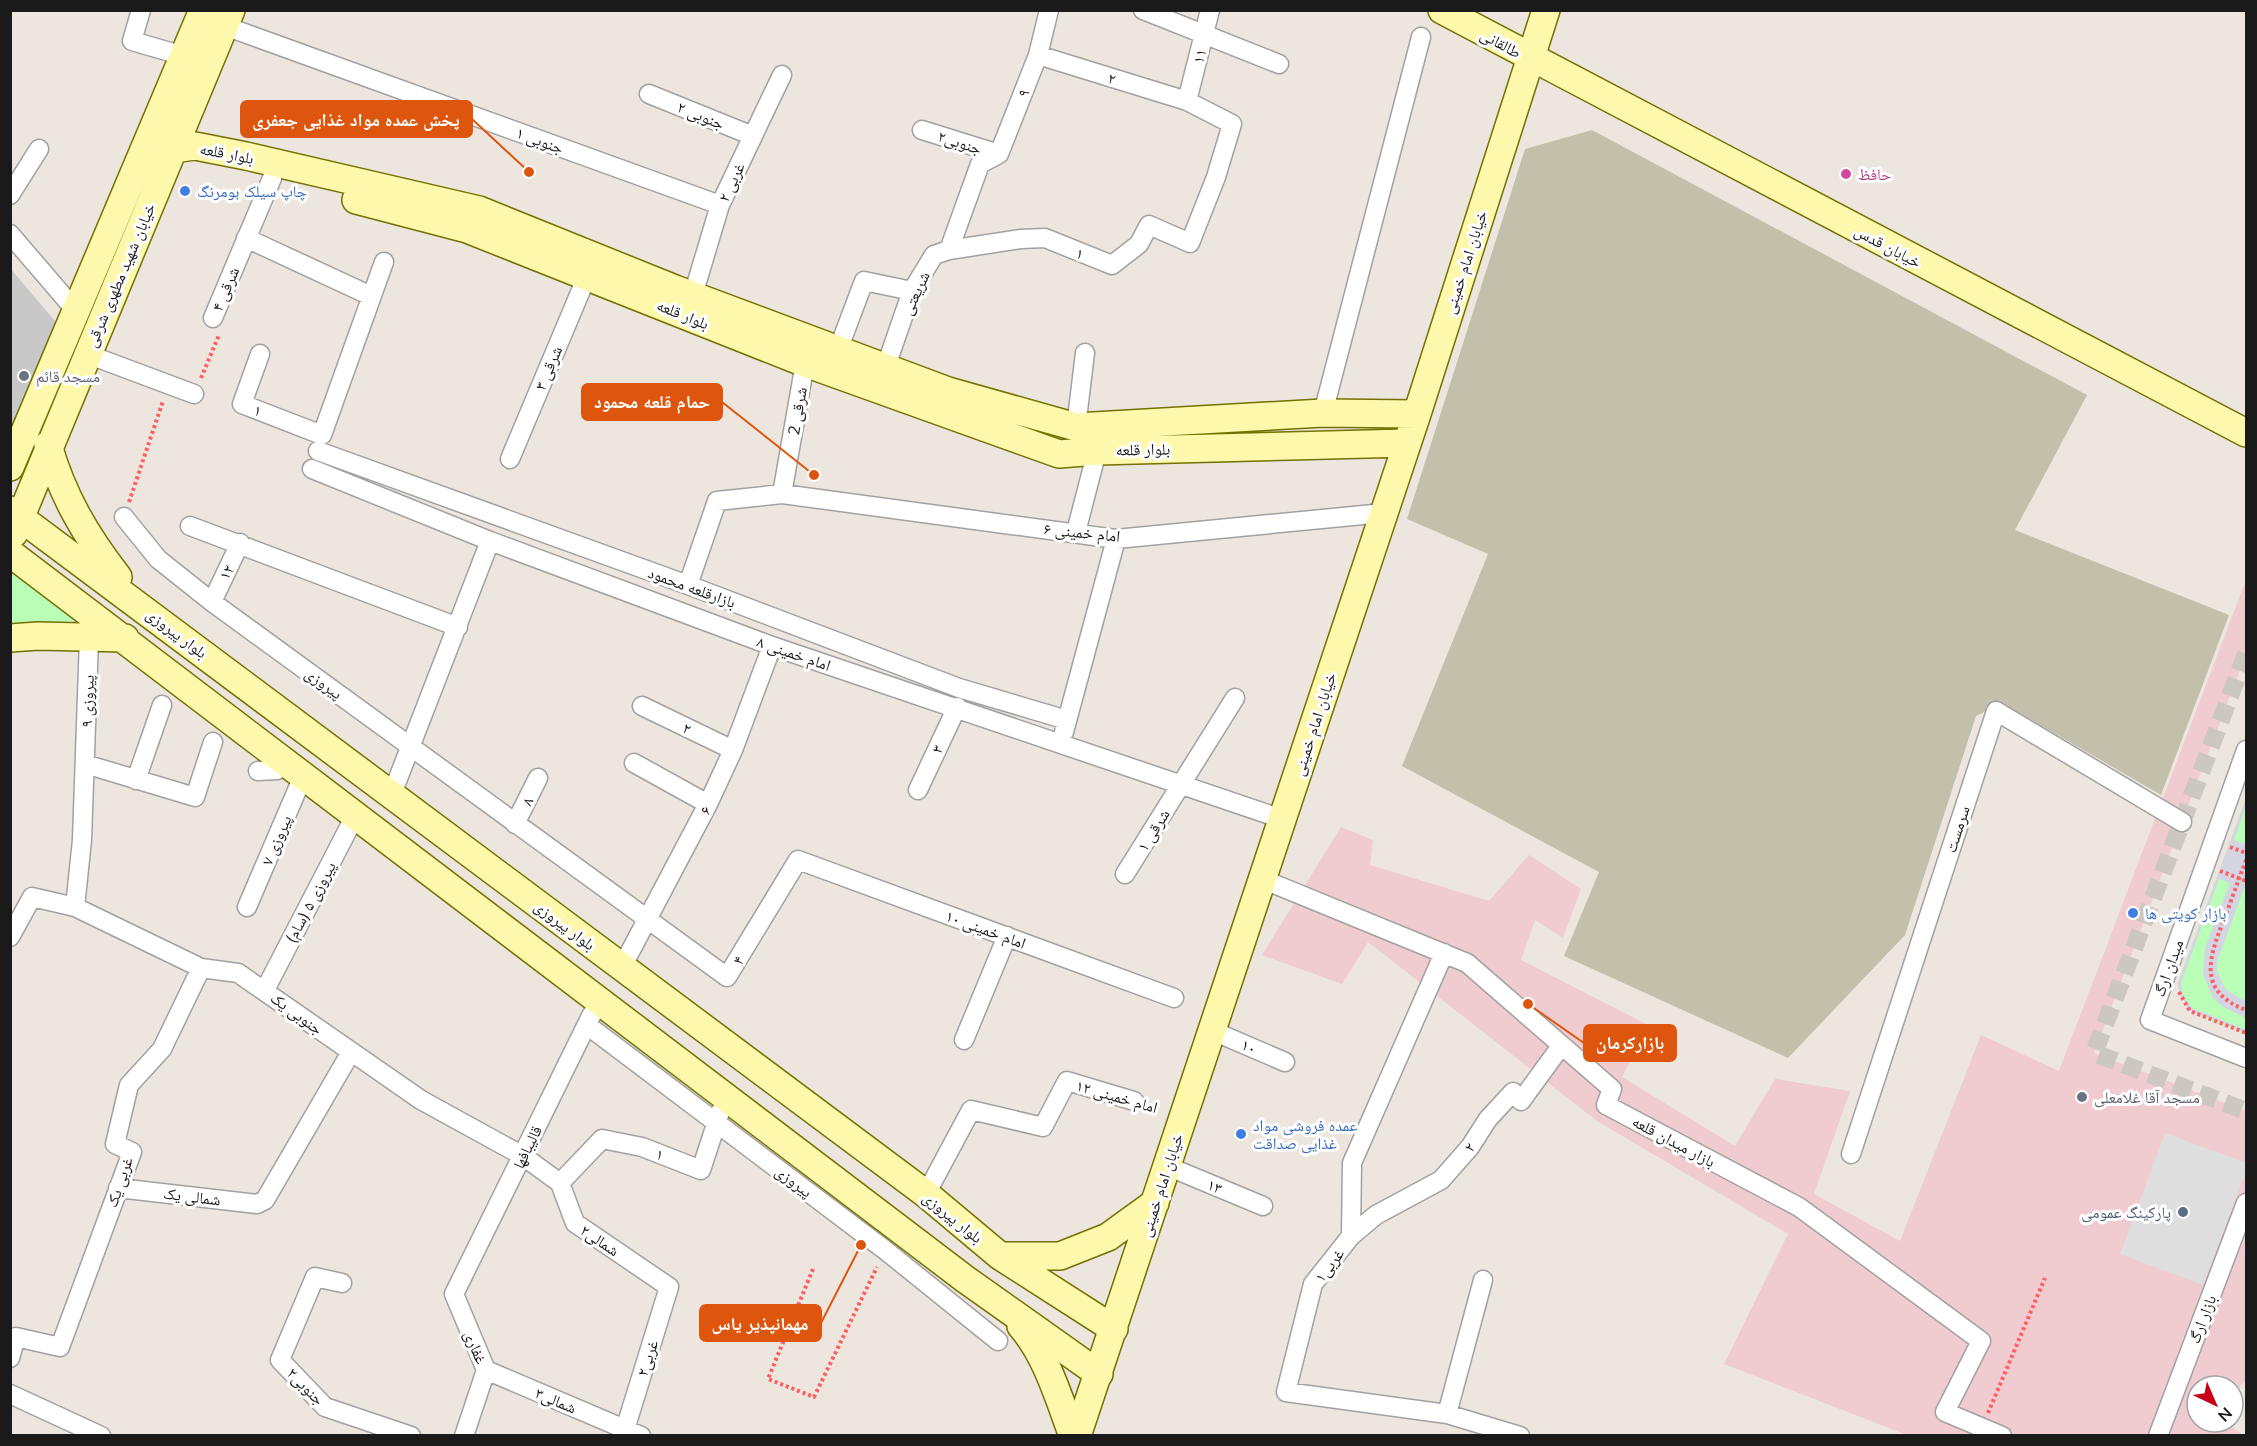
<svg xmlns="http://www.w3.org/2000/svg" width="2257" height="1446" font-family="Mulish,'Noto Naskh Arabic',sans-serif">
  <rect width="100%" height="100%" fill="#ede6df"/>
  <!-- commercial -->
  <path fill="#f0cbcf" d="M2244 585 2246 586V654L2094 1053 2246 1111V1163L2165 1134 2203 1285 2246 1170V1380L2233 1395V1386H2197V1422H2226L2243 1435H1907L1724 1364 1788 1234 1597 1121 1368 942 1342 984 1262 955 1341 827 1373 840 1370 865 1489 901 1529 855 1581 889 1563 938 1535 920 1521 960 1648 1025 1622 1077 1735 1146 1775 1079 1850 1091 1814 1194 1900 1241 1981 1035 2059 1071Z"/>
  <!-- religious -->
  <path fill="#c8c8c8" d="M10 268 60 327 14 426 10 424Z"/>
  <!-- construction -->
  <path fill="#c2bfaa" d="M1592 130 2087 395 2015 530 2229 615 2161 795 2002 703 1976 716 1905 935 1788 1058 1564 956 1599 872 1402 766 1488 554 1407 519 1525 149Z"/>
  <!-- park -->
  <path fill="#b9fdb6" d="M11 568 80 620 11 627Z
    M2246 798V1033C2219 1023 2181 1018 2178 983Z"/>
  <!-- parking -->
  <path fill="#dedede" d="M2165 1133 2246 1163V1170L2203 1285 2120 1254Z"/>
  <!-- plaza -->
  <path fill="#d3d5e3" d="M2246 798V806L2234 840 2244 844 2246 839V889L2244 888 2217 962V971L2225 989 2246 1002V1018L2223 1007 2213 998 2203 974 2205 948 2230 883 2219 879 2181 983 2182 993 2192 1008 2246 1030V1033L2190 1011 2179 993 2178 983Z"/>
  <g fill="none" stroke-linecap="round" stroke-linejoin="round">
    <!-- street-tunnel -->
    <path stroke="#cdc7c1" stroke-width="18" stroke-dasharray="18 9" stroke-linecap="butt" d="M2246 654 2094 1053 2246 1111"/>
    <!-- street casing -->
    <g stroke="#a1a1a1" stroke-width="21">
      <path id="street" d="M141 10 132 41 184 56
        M1143 10 1279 64
        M225 26 720 205
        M649 94 753 136
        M1187 101 1210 10
        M922 130 999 154
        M10 195 39 149
        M10 234 76 311
        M246 238 371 296
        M949 250 1021 239 1045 238 1112 265 1139 244 1149 225 1190 243 1216 177 1232 124 1187 101 1038 55
        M693 295 720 205 782 75
        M213 318 272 178
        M838 350 864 281 912 291
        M87 354 194 394
        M260 354 242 404 322 435 384 262
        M886 366 912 291 934 255 949 250 980 164 999 154 1038 55 1049 10
        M1323 413 1421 37
        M1076 427 1085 353
        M318 451 688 585 959 688 1067 720
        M510 459 587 276
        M312 469 490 541 772 646 1282 819
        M782 494 805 363
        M124 517 158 559 212 602 727 977 798 860 1174 998
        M190 526 458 627
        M1076 532 1097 451
        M688 585 717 501 782 494 1116 539 1384 513
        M212 602 240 543
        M642 706 733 750
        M1064 732 1116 539
        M2246 750 2150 1020 2246 1058
        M634 763 708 804
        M85 764 195 797 213 742
        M258 771 277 770 284 759
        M136 780 162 705
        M918 790 957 707
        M392 794 490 541
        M515 824 538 778
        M1125 874 1235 698
        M1262 879 1467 963 1612 1089 1606 1105 1799 1207 1981 1341 1945 1412 2002 1436
        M75 907 82 840 89 638
        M247 907 304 774
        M10 937 32 897 75 907 201 968 238 973 421 1100 523 1156 560 1183 575 1223 669 1287 623 1436
        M1444 953 1352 1163 1351 1236 1313 1284 1286 1392 1447 1414 1520 1436
        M622 967 708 804 733 750 772 646
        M265 990 356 814
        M587 1025 885 1250 998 1341
        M1213 1031 1285 1062
        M964 1040 1007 936
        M1851 1154 1996 711 2182 822
        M1167 1166 1263 1206
        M560 1183 602 1139 642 1147 701 1170 720 1112
        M118 1188 257 1204 265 1200 351 1052
        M926 1194 971 1110 1043 1127 1067 1081 1134 1101
        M1351 1236 1376 1215 1441 1180 1470 1147 1488 1119 1513 1092 1521 1101 1561 1046
        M342 1283 315 1277 280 1360 325 1407 411 1436
        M10 1358 16 1337 60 1347 132 1152 115 1144 129 1085 162 1049 201 968
        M486 1370 641 1436
        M10 1394 101 1436
        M1447 1414 1483 1280
        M464 1436 486 1370 454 1294 592 1014
        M2158 1436 2246 1203"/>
    </g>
    <!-- secondary casing -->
    <g stroke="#737100" stroke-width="30">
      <path id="secondary" d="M1442 10 2246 433
        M173 149 195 146 246 156 479 210 675 289 948 391 1076 427 1323 413 1417 414
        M356 200 467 229 805 363 1059 454 1097 451 1407 443
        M48 445C62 495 86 536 118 577
        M10 467 203 10
        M10 510 926 1194 1000 1256 1114 1329
        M14 533 231 10
        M10 553 965 1279 1099 1374
        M10 638 38 636 125 638
        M1001 1256H1060L1108 1237 1155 1203
        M1021 1326C1047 1356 1059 1399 1073 1436
        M1077 1436 1417 414 1546 10"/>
    </g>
    <!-- path -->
    <path stroke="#ff5e61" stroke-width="4" stroke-dasharray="3 3" stroke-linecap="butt" d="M201 378 219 335
      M129 502 163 401
      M2230 847 2246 853
      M2246 860C2239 879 2232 898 2225 917 2209 957 2196 991 2246 1010
      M2220 871 2246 881
      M2179 992 2190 1011 2246 1033
      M813 1269 768 1379 814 1397 877 1267
      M1988 1413 2045 1278"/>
    <!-- street -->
    <use href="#street" stroke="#fff" stroke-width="18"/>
    <!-- secondary -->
    <use href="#secondary" stroke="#fef8ac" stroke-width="27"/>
  </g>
  <!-- markers -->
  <circle fill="#d1479c" stroke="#fff" stroke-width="2" cx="1846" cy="174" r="6"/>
  <g fill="#3f7fe0" stroke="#fff" stroke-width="2">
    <circle cx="185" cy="191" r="6"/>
    <circle cx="2133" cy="913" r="6"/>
    <circle cx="1241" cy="1134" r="6"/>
  </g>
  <g fill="#6b7280" stroke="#fff" stroke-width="2">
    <circle cx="24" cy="376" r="6"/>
    <circle cx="2082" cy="1097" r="6"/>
  </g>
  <circle fill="#5c6f8a" stroke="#fff" stroke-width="2" cx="2183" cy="1212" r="6"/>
  <g text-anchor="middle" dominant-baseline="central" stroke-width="6" stroke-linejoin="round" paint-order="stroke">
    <!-- street labels -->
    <g font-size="16" fill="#1a1a1a" stroke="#fff">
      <text transform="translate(1501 43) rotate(29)">طالقانی</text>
      <text transform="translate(1199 56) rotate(-75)">۱۱</text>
      <text transform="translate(1112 78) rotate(17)">۲</text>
      <text transform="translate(1023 93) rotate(-68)">۹</text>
      <text transform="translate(701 115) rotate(22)">۲ جنوبی</text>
      <text transform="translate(540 140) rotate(20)">۱ جنوبی</text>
      <text transform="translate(960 142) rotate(18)">جنوبی۲</text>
      <text transform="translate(227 153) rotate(11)">بلوار قلعه</text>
      <text transform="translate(731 182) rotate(-65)">۲ غربی</text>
      <text transform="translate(1888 246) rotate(28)">خیابان قدس</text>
      <text transform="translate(1080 253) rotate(22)">۱</text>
      <text transform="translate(1465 262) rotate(-72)">خیابان امام خمینی</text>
      <text transform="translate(120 275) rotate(-67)">خیابان شهید مطهری شرقی</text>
      <text transform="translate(225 289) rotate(-67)">شرقی ۴</text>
      <text transform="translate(915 293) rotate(-65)">شریعتی</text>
      <text transform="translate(683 314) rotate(22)">بلوار قلعه</text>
      <text transform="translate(548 368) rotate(-67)">۳ شرقی</text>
      <text transform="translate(258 410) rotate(21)">۱</text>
      <text transform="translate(797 411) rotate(-80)">2 شرقی</text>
      <text transform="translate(1143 449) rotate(-1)">بلوار قلعه</text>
      <text transform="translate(1082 532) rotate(6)">امام خمینی ۶</text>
      <text transform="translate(226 572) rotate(-64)">۱۲</text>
      <text transform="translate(692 587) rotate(20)">بازارقلعه محمود</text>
      <text transform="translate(177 633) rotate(37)">بلوار پیروزی</text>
      <text transform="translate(794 653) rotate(19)">امام خمینی ۸</text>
      <text transform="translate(324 683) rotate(36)">پیروزی</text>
      <text transform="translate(87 701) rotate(-88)">پیروزی ۹</text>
      <text transform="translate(1314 724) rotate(-72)">خیابان امام خمینی</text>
      <text transform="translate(687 728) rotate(26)">۲</text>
      <text transform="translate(937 749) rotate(-65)">۳</text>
      <text transform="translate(527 801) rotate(-63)">۸</text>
      <text transform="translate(705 810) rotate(-63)">۶</text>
      <text transform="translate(1957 829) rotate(-72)">سرمست</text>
      <text transform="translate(1153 830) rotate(-58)">۱ شرقی</text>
      <text transform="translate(276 840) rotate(-67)">پیروزی ۷</text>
      <text transform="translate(310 902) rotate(-62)">پیروزی ۵ (سام)</text>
      <text transform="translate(565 925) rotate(37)">بلوار پیروزی</text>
      <text transform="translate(986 929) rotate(20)">امام خمینی ۱۰</text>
      <text transform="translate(738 960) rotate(-59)">۴</text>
      <text transform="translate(2168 968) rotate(-70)">میدان ارگ</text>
      <text transform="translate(297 1013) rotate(36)">جنوبی یک</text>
      <text transform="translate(1249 1046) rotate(23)">۱۰</text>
      <text transform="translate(1117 1096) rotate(16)">امام خمینی ۱۲</text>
      <text transform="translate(1674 1141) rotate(28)">بازار میدان قلعه</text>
      <text transform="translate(527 1147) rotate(-64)">قالیبافها</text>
      <text transform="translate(1469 1147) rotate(-53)">۲</text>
      <text transform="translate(660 1154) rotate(21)">۱</text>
      <text transform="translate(794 1181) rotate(37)">پیروزی</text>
      <text transform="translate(119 1182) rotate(-71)">غربی یک</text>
      <text transform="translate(1161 1185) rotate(-72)">خیابان امام خمینی</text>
      <text transform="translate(1215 1186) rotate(22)">۱۳</text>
      <text transform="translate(192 1196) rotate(7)">شمالی یک</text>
      <text transform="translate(953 1217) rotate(39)">بلوار پیروزی</text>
      <text transform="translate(600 1240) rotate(34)">شمالی۲</text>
      <text transform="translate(1329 1265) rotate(-53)">غربی۱</text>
      <text transform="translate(2202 1319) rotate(-69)">بازار ارگ</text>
      <text transform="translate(476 1347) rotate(67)">غفاری</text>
      <text transform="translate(647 1358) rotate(-72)">غربی۲</text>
      <text transform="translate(306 1386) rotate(45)">جنوبی۲</text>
      <text transform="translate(556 1400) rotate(23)">شمالی۳</text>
    </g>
    <!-- hotel labels -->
    <g font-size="16" fill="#b23c85" stroke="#fff" text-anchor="start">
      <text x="1858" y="174">حافظ</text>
    </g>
    <!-- shop labels -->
    <g font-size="16" fill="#366cbe" stroke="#fff" text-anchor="start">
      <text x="197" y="191">چاپ سیلک بومرنگ</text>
      <text x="2145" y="913">بازار کویتی ها</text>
      <text x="1253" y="1125">عمده فروشی مواد<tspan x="1253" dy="18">غذایی صداقت</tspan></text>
    </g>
    <!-- worship labels -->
    <g font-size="16" fill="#5b616d" stroke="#fff" text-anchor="start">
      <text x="36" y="376">مسجد قائم</text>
      <text x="2094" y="1097">مسجد آقا غلامعلی</text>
    </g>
    <!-- service labels -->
    <g font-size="16" fill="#4e5e75" stroke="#fff" text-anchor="end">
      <text x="2171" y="1212">پارکینگ عمومی</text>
    </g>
  </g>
  <!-- callouts -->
  <path fill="none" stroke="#de560d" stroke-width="2" d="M529 172L472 119M814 475L722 402M1528 1004L1584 1043M861 1245L821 1323"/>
  <g fill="#de560d" stroke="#fff" stroke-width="2">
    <circle cx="529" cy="172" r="6"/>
    <circle cx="814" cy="475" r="6"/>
    <circle cx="1528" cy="1004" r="6"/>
    <circle cx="861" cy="1245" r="6"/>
  </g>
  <g fill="#de560d" stroke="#de560d" stroke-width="2">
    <rect x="241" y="101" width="231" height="36" rx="6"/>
    <rect x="582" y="384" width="140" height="36" rx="6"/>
    <rect x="1584" y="1025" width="92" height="36" rx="6"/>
    <rect x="700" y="1305" width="121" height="36" rx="6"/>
  </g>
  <g font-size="18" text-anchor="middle" font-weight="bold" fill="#fff">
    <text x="356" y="126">پخش عمده مواد غذایی جعفری</text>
    <text x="652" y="408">حمام قلعه محمود</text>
    <text x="1630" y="1049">بازارکرمان</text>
    <text x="760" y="1330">مهمانپذیر یاس</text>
  </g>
  <!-- border -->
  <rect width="2257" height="1446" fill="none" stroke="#1a1a1a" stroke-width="24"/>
  <!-- north arrow -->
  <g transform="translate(2215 1404) rotate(136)"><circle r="28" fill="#ffffff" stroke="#a3a3a3" stroke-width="1.5"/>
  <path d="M0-4.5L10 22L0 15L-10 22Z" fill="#c50018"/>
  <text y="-9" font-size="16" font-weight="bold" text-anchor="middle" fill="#1a1a1a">N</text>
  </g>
</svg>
